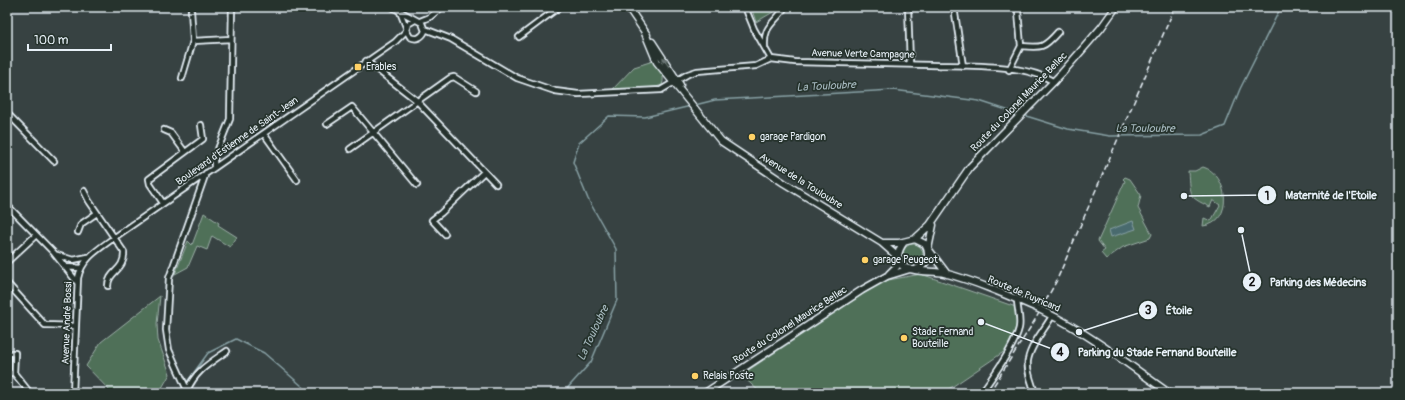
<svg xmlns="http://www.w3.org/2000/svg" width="1405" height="400" font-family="Pangolin,sans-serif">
  <rect width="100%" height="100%" fill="#374242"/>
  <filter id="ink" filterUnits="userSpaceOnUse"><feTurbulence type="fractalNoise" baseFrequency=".025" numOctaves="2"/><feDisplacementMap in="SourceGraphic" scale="8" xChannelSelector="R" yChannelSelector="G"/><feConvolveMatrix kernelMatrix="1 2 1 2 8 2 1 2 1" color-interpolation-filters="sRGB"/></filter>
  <g filter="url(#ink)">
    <!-- green -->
    <path fill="#506f59" stroke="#9cb0a8" d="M751 7H779L775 11 756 22Z
      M653 61C659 69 666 75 662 85L656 87 612 90 634 67Z
      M1203 167C1229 174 1234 223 1203 226L1204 218 1211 221 1220 205 1213 200 1210 207C1187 196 1190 196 1188 171H1195Z
      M1125 177 1130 179 1141 195 1138 208 1152 234 1150 238 1123 247 1106 259 1101 253 1105 250 1098 241 1125 181 1123 179Z
      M204 213 219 223 218 225 237 237 230 247 212 236 207 250 197 246 188 267 175 274 188 241 192 245Z
      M903 254a10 10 0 1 1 20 0a10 10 0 1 1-20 0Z
      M921 274 1016 307 1018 325 1005 351 943 393H761L741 375 883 281Z
      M160 296 157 324 158 340 170 374 159 393H112L86 366 101 342Z"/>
    <!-- water -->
    <path fill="#486b6e" stroke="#88a1a5" d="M1133 221 1136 229 1111 237 1109 230Z"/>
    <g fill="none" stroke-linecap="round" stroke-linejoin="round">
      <!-- stream -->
      <path stroke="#88a1a5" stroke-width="1.5" d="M695 105 715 100 893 90 979 101 1019 114
        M1023 115 1068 129 1110 136 1202 135 1225 126 1240 89 1281 7
        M179 393 208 353 236 339 264 353 310 393
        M563 393 591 362 617 300 616 249 588 199 573 162 579 143 609 116 645 117 691 106"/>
      <!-- street casing -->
      <g stroke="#e8f1f8" stroke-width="8">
        <path id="street" d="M392 7 422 23 425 31C422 38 416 40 410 37L406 30 408 24 415 20
          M745 7 754 29 771 59
          M908 7 910 64
          M954 7 963 66
          M400 12 406 27
          M420 21 430 17 442 7
          M425 29 451 39 517 78 555 91 578 94 661 90 688 74 697 71 756 66 771 59 795 62C840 63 885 64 930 65 965 66 1025 63 1054 82
          M519 37 559 7
          M193 41 231 39
          M1021 46C1042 48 1044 48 1058 32
          M765 48C763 24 775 24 785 7
          M366 61 416 100 496 184
          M1009 70 1021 46 1018 11
          M182 78 193 41 191 10
          M7 113 54 161
          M327 124 352 107 417 185
          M164 130 171 133 185 152
          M264 134 297 180
          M350 149 450 78 454 77 476 91
          M214 168V159L230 119 232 7
          M84 191 89 201 124 252C125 271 108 271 108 286
          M163 203 150 184 149 179 203 139 201 125
          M7 205 54 253 77 282
          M78 232 81 224 97 213
          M445 234 432 220 441 213 484 172
          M57 255 73 260 88 257
          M7 262 36 235
          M66 267 80 268
          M7 283 45 325 76 326
          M7 353H15L14 373 30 393
          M7 373H14
          M187 390 169 350 166 330 169 278 206 173
          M187 391C195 371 210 363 227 351
          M73 393 78 278C82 258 99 249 115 237L395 42 406 31
          M981 393C992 378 1015 346 1019 328 1021 319 1017 308 1017 299
          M1035 393C1032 383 1026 370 1028 360 1031 344 1045 329 1052 316"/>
      </g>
      <!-- secondary casing -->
      <g stroke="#e8f1f8" stroke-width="9">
        <path id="secondary" d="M628 7 647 35
          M645 33 657 62 721 141 784 183 882 243 898 257
          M652 42 680 85
          M915 239 930 225 970 167 1062 73 1101 28 1116 7
          M904 242C898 250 895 260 904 267 912 272 933 271 944 273 975 281 1007 295 1037 308
          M883 243H899L915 239 925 244C931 254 928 264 917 269
          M928 249 933 225
          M929 250 947 274
          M889 274 897 266 899 259
          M1047 313C1090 334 1129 365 1169 393
          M705 393 862 290 887 276 910 269"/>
      </g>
      <!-- street -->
      <use href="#street" stroke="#26332d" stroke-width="4.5"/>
      <!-- secondary -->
      <use href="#secondary" stroke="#26332d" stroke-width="6"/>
      <!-- rail -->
      <path stroke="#e8f1f8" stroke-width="1.5" stroke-dasharray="6 3" stroke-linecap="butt" d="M989 393 1035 320 1056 282 1175 7"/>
      <!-- secondary-bridge casing -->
      <g stroke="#e8f1f8" stroke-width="9" stroke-linecap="butt">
        <path id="secondary-bridge" d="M1037 308 1047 313"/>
      </g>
      <!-- secondary-bridge -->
      <use href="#secondary-bridge" stroke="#26332d" stroke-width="6"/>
    </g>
    <!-- one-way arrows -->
    <defs><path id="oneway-solid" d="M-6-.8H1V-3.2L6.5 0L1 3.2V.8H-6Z"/></defs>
    <use fill="#6a7674" href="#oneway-solid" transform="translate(666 62) rotate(-124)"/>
  </g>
  <!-- markers -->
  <g fill="#ffd166" stroke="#26332d" stroke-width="1.5">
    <rect x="354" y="63" width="8" height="8" rx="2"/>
    <circle cx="752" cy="137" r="4"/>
    <circle cx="865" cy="260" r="4"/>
    <circle cx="904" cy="338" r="4"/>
    <circle cx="695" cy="376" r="4"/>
  </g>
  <g text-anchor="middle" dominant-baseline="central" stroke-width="3.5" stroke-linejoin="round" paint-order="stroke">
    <!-- street labels -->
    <g font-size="10" fill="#e8f1f8" stroke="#26332d">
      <text transform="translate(863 54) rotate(1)">Avenue Verte Campagne</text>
      <text transform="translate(1019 102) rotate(-46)">Route du Colonel Maurice Bellec</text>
      <text transform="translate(237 141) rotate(-35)">Boulevard d'Estienne de Saint-Jean</text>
      <text transform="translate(801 181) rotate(32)">Avenue de la Touloubre</text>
      <text transform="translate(1024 294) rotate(23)">Route de Puyricard</text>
      <text transform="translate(67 323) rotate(-88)">Avenue André Bossi</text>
      <text transform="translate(790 325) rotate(-33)">Route du Colonel Maurice Bellec</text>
    </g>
    <!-- poi labels -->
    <g font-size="10" fill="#e8f1f8" stroke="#26332d" text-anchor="start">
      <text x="366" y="67">Erables</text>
      <text x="760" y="137">garage Pardigon</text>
      <text x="873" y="260">garage Peugeot</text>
      <text x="912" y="332">Stade Fernand<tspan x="912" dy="12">Bouteille</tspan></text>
      <text x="703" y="376">Relais Poste</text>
    </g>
    <!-- water labels -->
    <g font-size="11" font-style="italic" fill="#a8bbc1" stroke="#26332d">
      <text transform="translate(826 86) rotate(-3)">La Touloubre</text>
      <text x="1145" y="128">La Touloubre</text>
      <text transform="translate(593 333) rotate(-65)">La Touloubre</text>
    </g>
  </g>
  <!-- callouts -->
  <path fill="none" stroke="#e8f1f8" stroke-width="1.5" d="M1184 196L1267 195M1241 230L1252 282M1079 332L1148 310M981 322L1060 352"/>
  <g fill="#e8f1f8" stroke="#26332d" stroke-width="1.5">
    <circle cx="1184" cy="196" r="4"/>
    <circle cx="1241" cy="230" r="4"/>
    <circle cx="1079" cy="332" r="4"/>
    <circle cx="981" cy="322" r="4"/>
    <circle cx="1267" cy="195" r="10"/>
    <circle cx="1252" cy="282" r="10"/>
    <circle cx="1148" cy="310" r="10"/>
    <circle cx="1060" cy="352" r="10"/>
  </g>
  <g font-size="12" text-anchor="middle" font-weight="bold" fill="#111">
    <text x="1267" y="200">1</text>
    <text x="1252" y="286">2</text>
    <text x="1148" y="314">3</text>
    <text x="1060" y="356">4</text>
  </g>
  <g font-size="11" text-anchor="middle" font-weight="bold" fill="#e8f1f8" stroke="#26332d" stroke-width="3.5" stroke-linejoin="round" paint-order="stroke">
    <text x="1331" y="199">Maternité de l'Etoile</text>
    <text x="1318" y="286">Parking des Médecins</text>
    <text x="1179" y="314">Étoile</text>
    <text x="1157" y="356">Parking du Stade Fernand Bouteille</text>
  </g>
  <!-- margin -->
  <rect width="1405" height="400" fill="none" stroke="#26332d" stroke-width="24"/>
  <rect x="12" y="12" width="1381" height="376" fill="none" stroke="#e8f1f8" stroke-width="1.5" filter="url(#ink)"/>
  <!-- scale -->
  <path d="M28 44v6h83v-6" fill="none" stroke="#e8f1f8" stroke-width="2"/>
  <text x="34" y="44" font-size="12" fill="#e8f1f8" stroke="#26332d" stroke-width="3" paint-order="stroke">100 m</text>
</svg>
